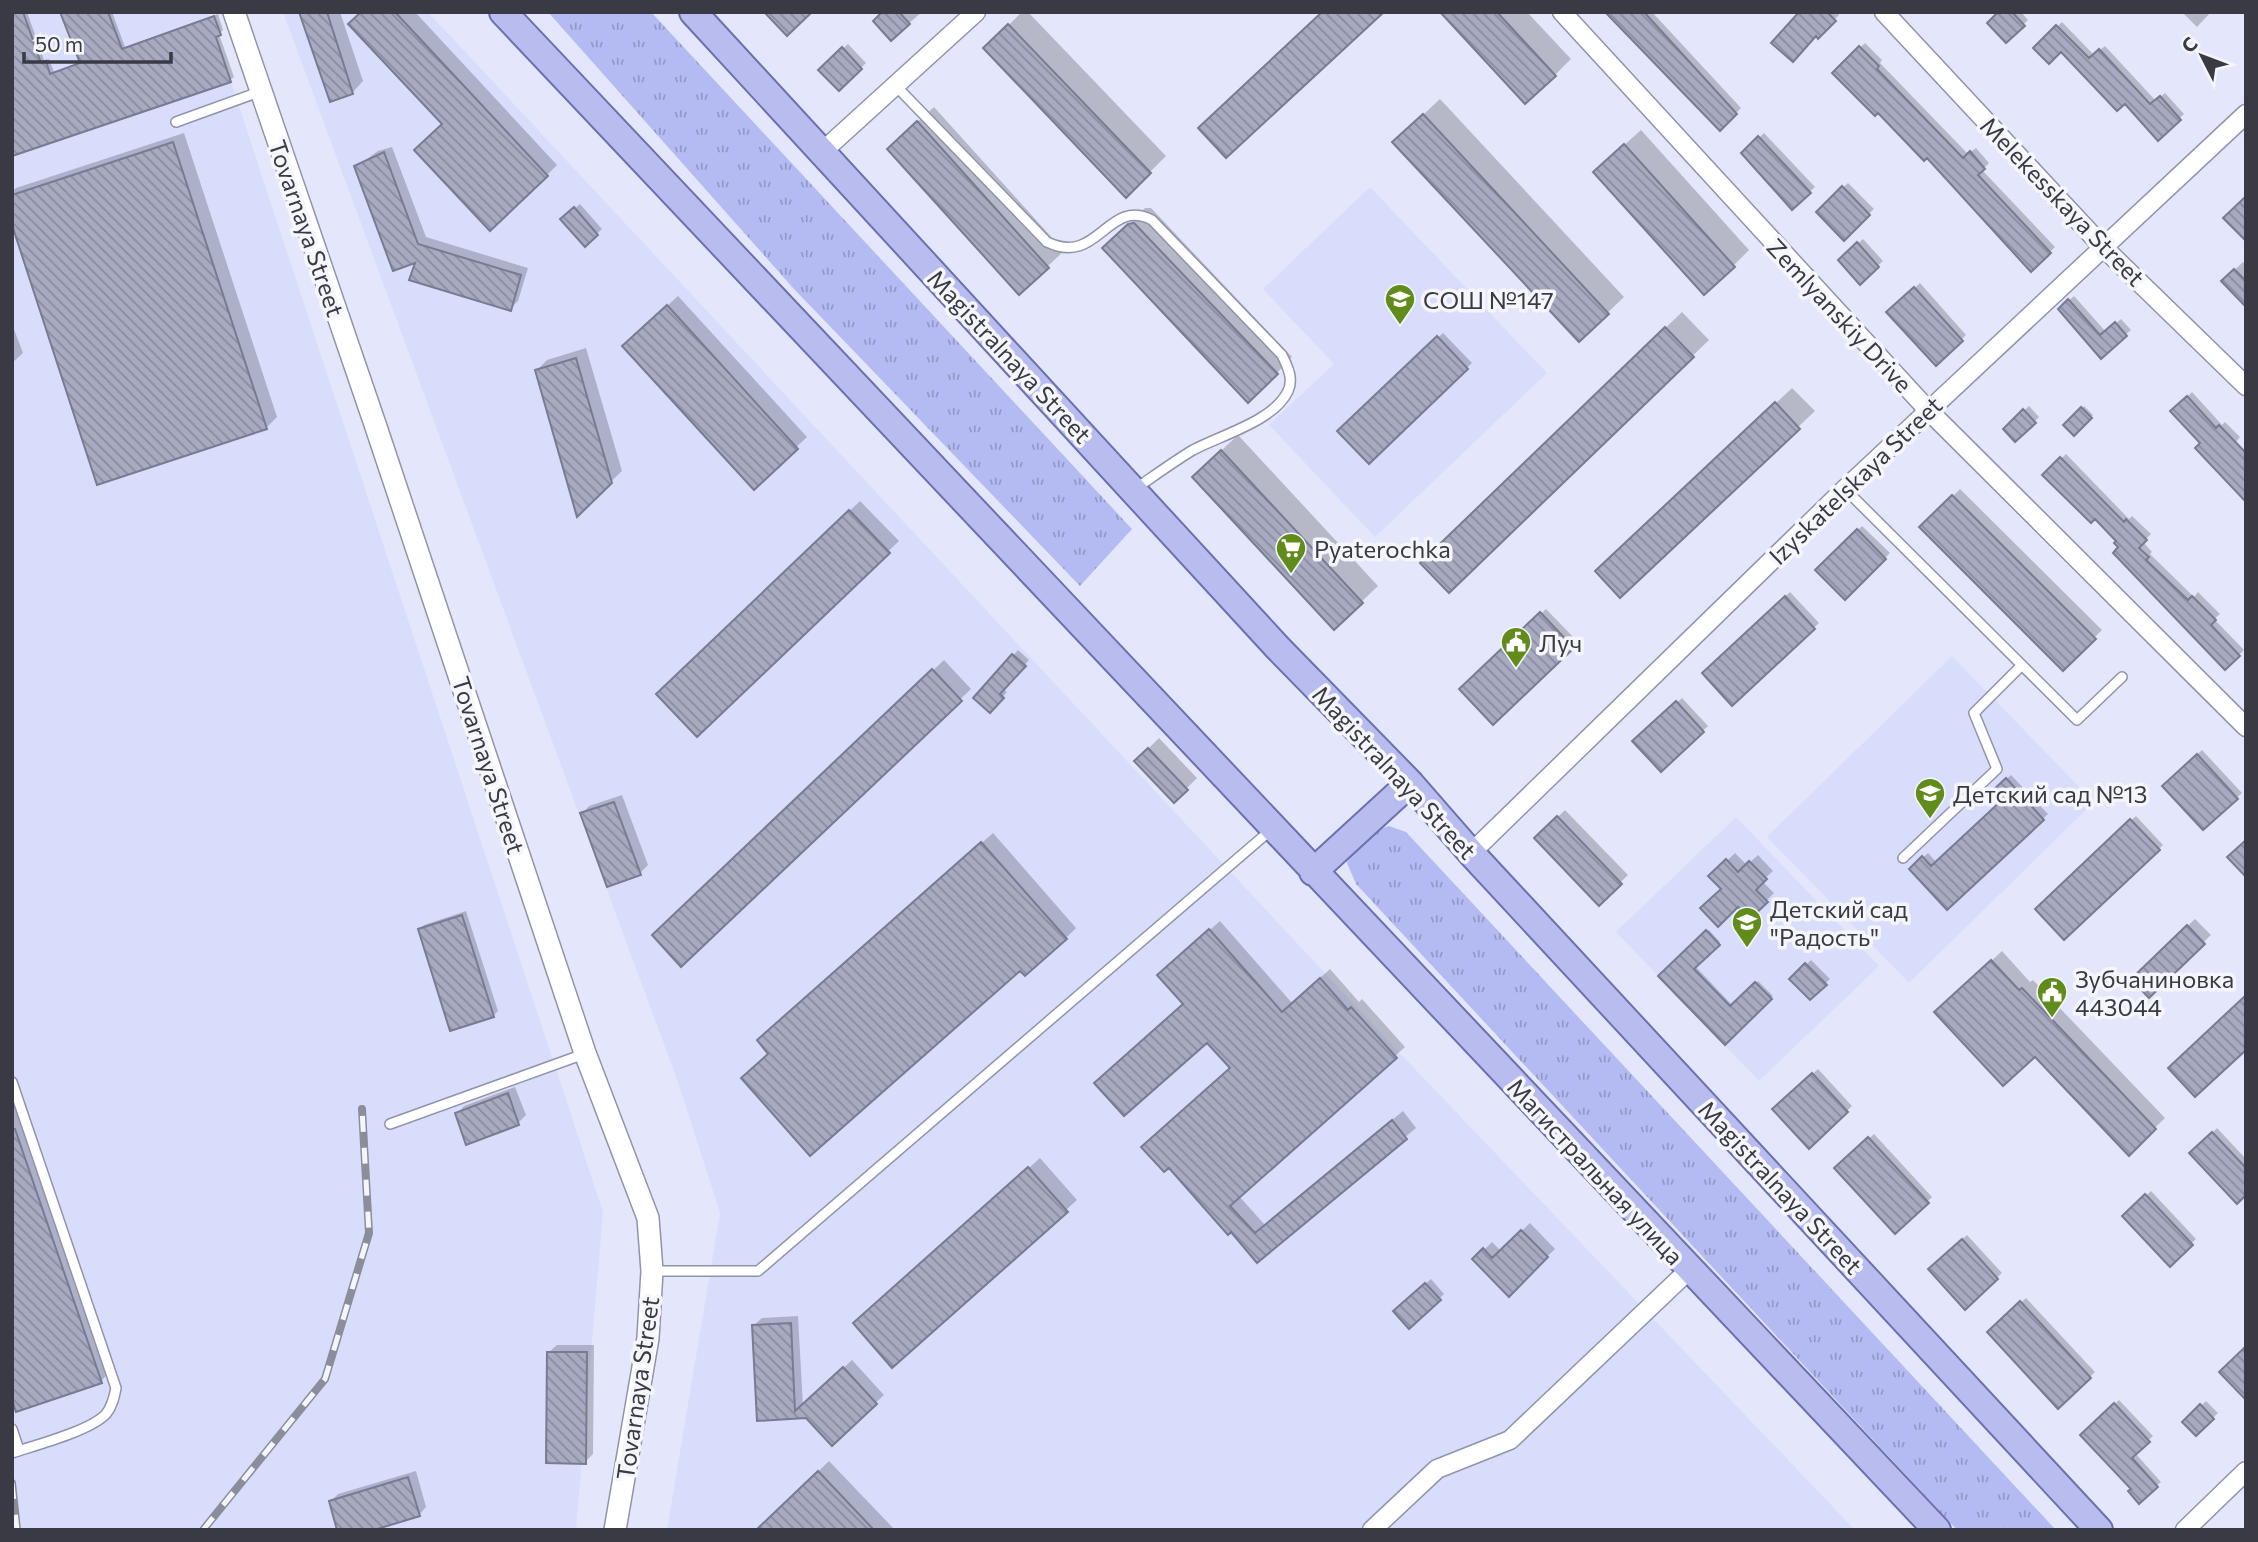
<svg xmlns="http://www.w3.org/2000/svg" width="2258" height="1542" font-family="Commissioner,sans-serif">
  <defs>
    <pattern id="grass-tufts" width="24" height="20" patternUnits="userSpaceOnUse" patternTransform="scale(1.75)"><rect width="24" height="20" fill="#b4bbf3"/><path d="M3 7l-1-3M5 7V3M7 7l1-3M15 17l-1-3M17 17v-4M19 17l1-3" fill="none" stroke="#9399c6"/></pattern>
    <pattern id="building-back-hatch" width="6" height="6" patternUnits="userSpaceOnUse" patternTransform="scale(1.75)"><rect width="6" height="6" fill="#a7aac1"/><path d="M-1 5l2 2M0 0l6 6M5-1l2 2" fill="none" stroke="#898b9e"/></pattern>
  </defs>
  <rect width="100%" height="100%" fill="#e4e7fb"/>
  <!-- built -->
  <path fill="#d8ddfc" d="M12 12H208L603 1212 576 1530H12Z
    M283 12H428L1393 1046 1855 1530H667L720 1213 679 1085Z
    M1370 187 1547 373 1375 537 1269 425 1334 364 1263 289Z
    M1952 656 2094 802 1909 983 1767 837Z
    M1736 817 1879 966 1759 1081 1616 932Z"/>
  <!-- grass -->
  <path fill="url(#grass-tufts)" d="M548 12H651L1132 529 1080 586 794 289Z
    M1389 826 1406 832 2056 1530H1957L1356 884 1347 863C1354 841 1367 833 1389 826Z"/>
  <!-- shadow -->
  <path fill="#0003" d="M12 12H27L44 60 49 59 54 72 81 62 62 12H112L125 47 218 14 223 30 219 34 234 77 230 80 12 154Z
    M301 12H340L363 81 353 92 331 100Z
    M363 12H415L557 165 547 175 444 124Z
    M884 12H922L892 38Z
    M1022 12H1028L1166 156 1126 196 985 48Z
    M1443 12H1527L1571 59 1555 75Z
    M1608 12H1652L1741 108 1720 129Z
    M1794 12H1837L1839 15 1818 36Z
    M2001 12H2021L2028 20 2006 41Z
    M2182 12H2211L2197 27Z
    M2062 22 2094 55 2105 46 2156 101 2165 93 2184 114 2158 138 2125 102 2061 49 2035 48Z
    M1865 43 1882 60 1880 63 1968 154 1976 148 1989 163 1982 170 2055 247 2031 270 1928 156 1834 73Z
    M848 44 866 63 839 89 821 70Z
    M1440 99 1624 297 1579 340 1411 126Z
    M934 107 1064 251 1019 293 905 133Z
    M1641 130 1749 250 1733 266 1612 156Z
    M184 133 277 417 266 428 12 219V192L16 188Z
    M1764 133 1815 187 1792 208 1743 153Z
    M392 147 426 237 528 268 518 301 510 309 417 260 356 167 378 151Z
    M1848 183 1874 209 1844 238 1818 212Z
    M580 204 602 229 585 245 563 219Z
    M1145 208H1151L1292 357 1277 373 1120 233Z
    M1863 239 1883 261 1860 282 1840 260Z
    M2243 262 2246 266V305L2223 281Z
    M1920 283 1966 335 1936 364 1889 312Z
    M678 296 807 437 754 487 635 336Z
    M2074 296 2106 332 2121 319 2131 330 2101 356 2060 309Z
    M1682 312 1709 340 1449 591 1438 547Z
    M12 324 23 353 12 363Z
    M1443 333 1472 363 1369 462 1340 431Z
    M586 348 622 471 578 513 537 370 547 360Z
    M1792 388 1815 411 1620 595 1613 556Z
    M2192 392 2222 425 2225 422 2240 437 2236 442 2246 452V503L2197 448 2202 443 2173 411Z
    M2029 406 2039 417 2016 440 2005 429Z
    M2084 406 2093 415 2074 434 2065 425Z
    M1238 435 1378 586 1334 628 1210 461Z
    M2066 454 2129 519 2132 516 2151 534 2143 542 2152 552 2150 554 2194 597 2198 592 2220 614 2214 619 2244 650 2226 668 2120 547 2119 541 2096 516 2044 475Z
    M1960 489 2102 630 2063 669 1922 527Z
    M860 501 899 541 697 734 659 694Z
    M1862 526 1890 553 1845 598 1817 570Z
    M1790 592 1819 623 1733 703 1704 673Z
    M1546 609 1578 642 1493 723 1461 689Z
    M1018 650 1029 660 1003 689 1007 692 990 711 975 698Z
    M944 660 971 689 681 964 664 925Z
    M1682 698 1708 726 1661 769 1635 741Z
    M1159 738 1197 778 1174 801 1136 761Z
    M2202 750 2242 793 2203 828 2164 786Z
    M2011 775 2048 814 1948 908 1911 869 1928 853 1937 863 2004 800 1995 790Z
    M622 795 648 865 640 873 582 814 589 806Z
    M1565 810 1628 875 1599 903 1536 838Z
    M2136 816 2163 845 2064 938 2037 909Z
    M993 833 1076 928 1066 938 1020 968 770 1053V1030Z
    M1735 853 1747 865 1758 855 1773 871 1762 881 1774 893 1750 917 1711 876Z
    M466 911 498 1011 493 1016 420 929 424 925Z
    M2195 919 2211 935 2149 996 2133 979Z
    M1220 921 1292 1003 1330 969 1359 1002 1362 999 1405 1047 1239 1196 1265 1225 1403 1111 1416 1128 1257 1261 1231 1229 1228 1232 1231 1067 1185 1004 1170 965Z
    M1709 930 1720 942 1695 966 1733 1006 1758 981 1773 996 1725 1043 1661 976Z
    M2002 951 2030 982 2033 980 2165 1118 2129 1153 2035 1055 1946 1003Z
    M1811 960 1830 979 1810 998 1792 979Z
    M1818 1069 1852 1106 1809 1146 1775 1109Z
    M515 1087 526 1115 518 1123 467 1142 457 1114 464 1106Z
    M12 1088 110 1372 101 1381 12 1406Z
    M2217 1128 2246 1159V1193L2192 1153Z
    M1874 1134 1932 1197 1895 1232 1837 1168Z
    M1040 1158 1077 1200 893 1365 866 1313Z
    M2151 1191 2196 1239 2170 1264 2124 1216Z
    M1530 1223 1555 1249 1509 1294 1475 1259 1492 1242 1501 1251Z
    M1967 1235 2002 1273 1965 1307 1930 1269Z
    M1431 1279 1444 1294 1409 1327 1395 1311Z
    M2026 1298 2095 1372 2058 1407 1989 1332Z
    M798 1316 803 1406 852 1360 884 1395 832 1443 807 1416 759 1419 754 1325 762 1318Z
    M557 1345H594L593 1454 585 1462 549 1352Z
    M2119 1400 2153 1436 2135 1453 2161 1482 2139 1501 2133 1488 2083 1435Z
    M2206 1401 2218 1413 2196 1434 2185 1422Z
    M829 1461 895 1530H773L766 1523Z
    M416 1471 426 1507 419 1515 330 1502 338 1494Z"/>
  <!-- building -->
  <path fill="url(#building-back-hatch)" stroke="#787b91" stroke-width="2" d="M12 12H23L41 63 46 61 50 74 80 63 60 12H108L122 49 214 16 221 35 216 37 231 82 12 156Z
    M299 12H327L353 94 330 102Z
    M361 12H395L548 176 490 231 414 150 442 124 348 24Z
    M764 12H812L787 36Z
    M882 12H899L910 24 891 41 873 21Z
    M1322 12H1384L1226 158 1198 128Z
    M1440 12H1497L1556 76 1525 104Z
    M1605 12H1644L1737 114 1720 131Z
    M1799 12H1827L1836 21 1818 39 1816 36 1793 62 1771 43Z
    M1998 12H2012L2025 26 2006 43 1987 23Z
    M1008 24 1151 173 1126 198 983 48Z
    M2056 25 2089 58 2099 49 2150 104 2160 96 2181 120 2158 141 2125 104 2117 111 2061 52 2049 64 2033 48Z
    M1859 46 1879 66 1877 69 1963 158 1970 151 1985 169 1978 175 2051 253 2031 272 1927 158 1924 161 1878 113 1875 116 1832 73Z
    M842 47 862 69 839 91 818 70Z
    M1423 114 1609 314 1579 342 1392 142Z
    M917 121 1049 268 1019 295 887 149Z
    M1758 136 1811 193 1792 210 1741 153Z
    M173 142 267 429 97 485 12 225V195Z
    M1624 144 1735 267 1704 295 1593 172Z
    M384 152 418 244 521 275 511 311 409 280 415 263 393 271 354 166Z
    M1842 186 1870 215 1844 241 1816 212Z
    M2246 196V241L2223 218Z
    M574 207 598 235 585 247 560 219Z
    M1134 223 1278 374 1248 403 1102 248 1128 224Z
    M1857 242 1879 267 1860 285 1838 260Z
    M2234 269 2246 281V307L2221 281Z
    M1914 287 1963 341 1936 366 1886 312Z
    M2068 299 2100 335 2115 322 2127 336 2101 359 2058 309Z
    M667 305 798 449 754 490 622 346Z
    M1665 327 1694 357 1449 593 1420 563Z
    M1437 336 1468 369 1369 464 1337 431Z
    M576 358 612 483 577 517 535 370Z
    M2187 396 2216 428 2219 425 2246 453V502L2195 448 2200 443 2170 411Z
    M1775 402 1800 429 1620 598 1595 571Z
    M2081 407 2092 418 2074 436 2063 425Z
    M2023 409 2036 423 2015 442 2003 429Z
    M1221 450 1363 603 1334 630 1192 477Z
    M2060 457 2124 522 2126 519 2147 540 2139 548 2149 557 2146 560 2188 600 2192 596 2216 620 2211 625 2240 656 2225 670 2113 553 2118 547 2114 543 2116 541 2095 519 2091 523 2042 475Z
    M1952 495 2096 639 2063 671 1919 527Z
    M849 510 890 553 697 737 656 694Z
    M1857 529 1886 559 1845 600 1815 570Z
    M1785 596 1815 629 1732 706 1702 673Z
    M1540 612 1574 648 1493 725 1459 689Z
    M1012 654 1026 666 1000 694 1004 698 990 713 973 698Z
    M932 669 962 701 681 967 652 935Z
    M1676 701 1704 732 1661 772 1632 741Z
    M1148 748 1188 790 1174 803 1134 761Z
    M2197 754 2238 799 2203 830 2162 786Z
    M2006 778 2044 820 1947 910 1909 869 1922 856 1931 866 2002 800 1993 790Z
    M614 802 641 875 607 887 580 813Z
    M1557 816 1622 884 1599 906 1534 838Z
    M2130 819 2160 850 2064 940 2035 909Z
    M2246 840V877L2227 857Z
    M981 842 1067 939 1025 976 1020 971 810 1156 741 1078 768 1054 757 1040Z
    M1726 859 1738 872 1749 861 1767 879 1756 890 1768 902 1750 919 1738 907 1718 927 1700 908 1721 889 1708 876Z
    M462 915 494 1017 450 1031 418 929Z
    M2187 925 2205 944 2149 998 2131 979Z
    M1209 929 1282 1012 1320 978 1348 1010 1351 1007 1397 1058 1230 1206 1255 1233 1392 1120 1407 1139 1257 1263 1231 1232 1228 1235 1169 1168 1164 1172 1141 1147 1230 1068 1207 1043 1124 1116 1094 1083 1183 1004 1157 975Z
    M1706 930 1720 945 1694 969 1730 1006 1755 982 1772 999 1725 1045 1658 976Z
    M1991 960 2019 990 2022 988 2156 1129 2129 1156 2035 1057 2003 1086 1934 1012Z
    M1805 963 1827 985 1810 1000 1789 979Z
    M2246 995V1050L2195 1097 2168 1068Z
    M1812 1073 1848 1112 1809 1149 1772 1109Z
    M508 1093 519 1125 466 1145 455 1113Z
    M15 1129 102 1383 16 1412 12 1400V1130Z
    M2212 1132 2246 1168V1195L2237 1204 2189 1153Z
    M1868 1137 1929 1203 1895 1234 1834 1168Z
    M1028 1167 1068 1212 892 1368 853 1323Z
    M2145 1194 2193 1245 2170 1267 2122 1216Z
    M1521 1230 1548 1257 1509 1297 1472 1259 1483 1248 1492 1258Z
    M1962 1239 1998 1279 1965 1310 1928 1269Z
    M1425 1283 1441 1300 1409 1329 1393 1311Z
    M2020 1301 2091 1378 2058 1409 1987 1332Z
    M791 1323 795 1411 843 1367 877 1404 832 1446 806 1418 757 1421 752 1325Z
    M2246 1346V1400L2219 1372Z
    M547 1352H587L586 1464 546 1463Z
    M2114 1403 2150 1442 2132 1458 2158 1487 2139 1504 2128 1491 2131 1489 2080 1435Z
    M2200 1404 2214 1419 2196 1436 2182 1422Z
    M818 1471 874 1530H756Z
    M408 1477 420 1516 374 1530H337L329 1501Z"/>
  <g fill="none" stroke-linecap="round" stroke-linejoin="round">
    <!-- service casing -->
    <g stroke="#9094aa" stroke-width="12">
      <path id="service" d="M896 86 1047 242C1099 267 1107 197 1152 220L1282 355C1287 366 1294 378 1288 391 1274 421 1221 435 1193 450 1173 462 1154 476 1135 489
        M176 122 259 92
        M1845 489 2077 720 2122 677
        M1903 858 1997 769 1974 713 2022 665
        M12 1082 116 1388C114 1398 112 1407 106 1414 90 1431 36 1445 12 1453
        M390 1124 584 1054
        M652 1271H758L1272 829
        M12 1429 19 1450"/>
    </g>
    <!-- minor casing -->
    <g stroke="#9094aa" stroke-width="21">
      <path id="minor" d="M1562 12 1928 410 2246 727
        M1884 12 2104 248 2246 386
        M822 152 976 12
        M1471 853 1845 489 2246 114
        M1372 1530 1437 1469 1510 1440 1689 1270
        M2185 1530 2246 1471"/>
    </g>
    <!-- tertiary casing -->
    <g stroke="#9094aa" stroke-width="24">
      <path id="tertiary" d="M234 12 376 427 585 1053 648 1218 652 1271 648 1338 615 1530"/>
    </g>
    <!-- primary casing -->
    <g stroke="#6c71ad" stroke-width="30">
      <path id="primary" d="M503 12 1937 1530
        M693 12 1278 648 1410 783 1471 853 2099 1530
        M1313 872 1410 783"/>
    </g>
    <!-- service -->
    <use href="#service" stroke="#fff" stroke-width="9"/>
    <!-- minor -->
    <use href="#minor" stroke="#fff" stroke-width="18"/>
    <!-- tertiary -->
    <use href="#tertiary" stroke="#fff" stroke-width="21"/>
    <!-- primary -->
    <use href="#primary" stroke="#b8bcef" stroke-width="26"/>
    <!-- rail casing -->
    <g stroke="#8b8d9b" stroke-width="8">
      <path id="rail" d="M12 1483 17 1530
        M203 1530 325 1379 369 1233 362 1109"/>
    </g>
    <!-- rail -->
    <use href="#rail" stroke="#f5f6fb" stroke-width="5" stroke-dasharray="16" stroke-linecap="butt"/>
  </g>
  <!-- icons -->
  <defs>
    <g id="school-pin" transform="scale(1.575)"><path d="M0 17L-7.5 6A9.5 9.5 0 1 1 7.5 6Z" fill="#618c1c" stroke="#f5f6fb"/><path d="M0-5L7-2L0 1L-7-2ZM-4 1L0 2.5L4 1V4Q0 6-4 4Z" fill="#fff"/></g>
    <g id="supermarket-pin" transform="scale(1.575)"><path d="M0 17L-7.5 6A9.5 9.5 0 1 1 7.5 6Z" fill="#618c1c" stroke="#f5f6fb"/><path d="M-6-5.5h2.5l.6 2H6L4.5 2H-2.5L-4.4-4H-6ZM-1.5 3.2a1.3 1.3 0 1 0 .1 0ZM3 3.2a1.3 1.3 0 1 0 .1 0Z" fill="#fff"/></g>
    <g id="civic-pin" transform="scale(1.575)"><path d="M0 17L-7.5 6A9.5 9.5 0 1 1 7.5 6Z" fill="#618c1c" stroke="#f5f6fb"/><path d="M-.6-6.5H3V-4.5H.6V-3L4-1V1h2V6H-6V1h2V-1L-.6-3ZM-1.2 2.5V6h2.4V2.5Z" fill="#fff"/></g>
  </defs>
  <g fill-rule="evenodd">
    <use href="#school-pin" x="1400" y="299"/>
    <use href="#supermarket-pin" x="1291" y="548"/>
    <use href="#civic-pin" x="1516" y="642"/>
    <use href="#school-pin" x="1930" y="793"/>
    <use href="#school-pin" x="1747" y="922"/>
    <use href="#civic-pin" x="2052" y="992"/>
  </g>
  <g text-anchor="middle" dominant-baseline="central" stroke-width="7" stroke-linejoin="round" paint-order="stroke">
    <!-- street labels -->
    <g font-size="24" fill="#393a44" stroke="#f5f6fb">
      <text transform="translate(2063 201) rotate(46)">Melekesskaya Street</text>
      <text transform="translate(307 228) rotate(71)">Tovarnaya Street</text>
      <text transform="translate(1840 315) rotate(47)">Zemlyanskiy Drive</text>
      <text transform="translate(1010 356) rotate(47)">Magistralnaya Street</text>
      <text transform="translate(1855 480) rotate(-44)">Izyskatelskaya Street</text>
      <text transform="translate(489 765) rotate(72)">Tovarnaya Street</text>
      <text transform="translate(1395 772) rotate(47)">Magistralnaya Street</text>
      <text transform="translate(1596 1171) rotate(47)">Магистральная улица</text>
      <text transform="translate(1781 1187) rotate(47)">Magistralnaya Street</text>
      <text transform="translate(637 1388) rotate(-82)">Tovarnaya Street</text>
    </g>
    <!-- poi labels -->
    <g font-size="24" fill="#393a44" stroke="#f5f6fb" text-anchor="start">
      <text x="1423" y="299">СОШ №147</text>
      <text x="1314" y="548">Pyaterochka</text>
      <text x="1539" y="642">Луч</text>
      <text x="1953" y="793">Детский сад №13</text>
      <text x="1770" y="908">Детский сад<tspan x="1770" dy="28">"Радость"</tspan></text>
      <text x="2075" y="978">Зубчаниновка<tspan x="2075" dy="28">443044</tspan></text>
    </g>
  </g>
  <!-- border -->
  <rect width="2258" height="1542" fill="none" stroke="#393a44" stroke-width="28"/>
  <!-- north arrow -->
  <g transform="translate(2202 56) rotate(312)" stroke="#f5f6fb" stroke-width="5" paint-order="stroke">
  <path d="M0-5L12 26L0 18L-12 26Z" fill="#393a44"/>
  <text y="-10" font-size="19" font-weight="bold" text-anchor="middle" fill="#393a44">С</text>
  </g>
  <!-- scale -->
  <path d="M24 52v10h147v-10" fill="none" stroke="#393a44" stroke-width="3.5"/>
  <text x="35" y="52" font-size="21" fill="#393a44" stroke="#f5f6fb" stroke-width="5" paint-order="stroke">50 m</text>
</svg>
